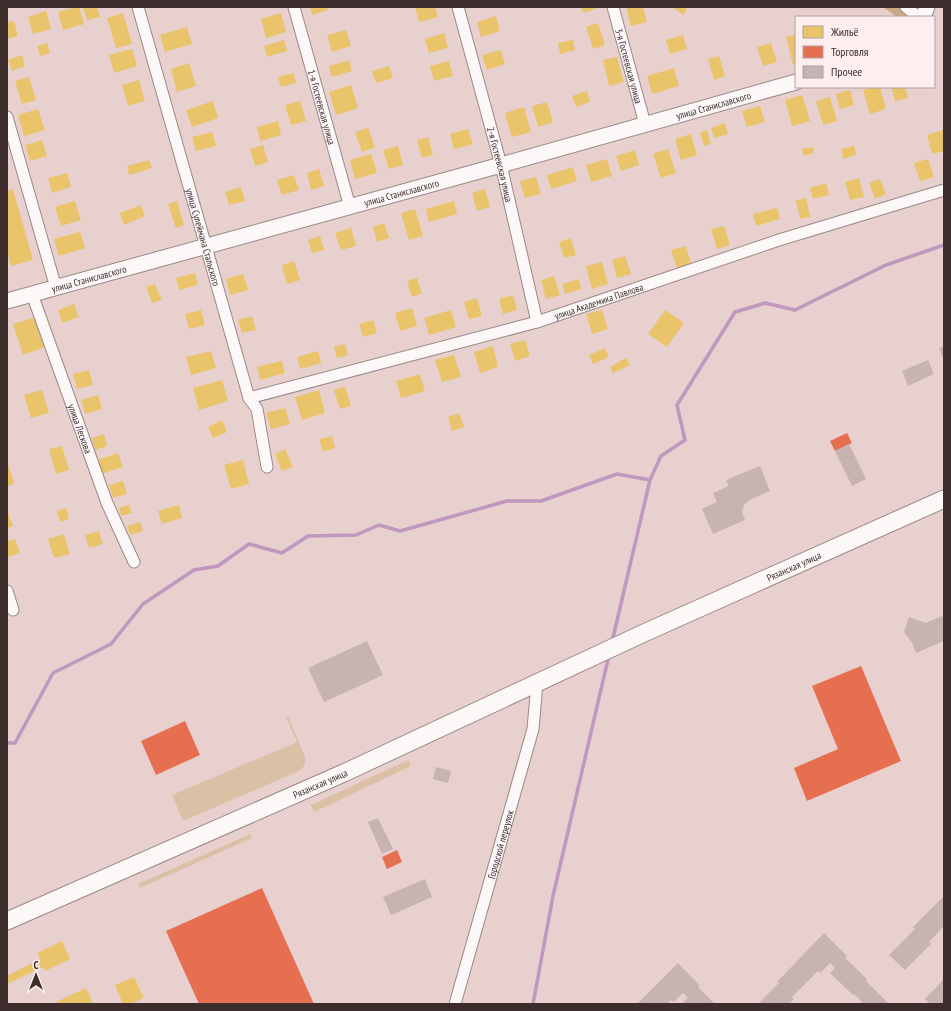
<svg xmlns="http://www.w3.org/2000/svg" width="951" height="1011" font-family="'PT Sans Narrow',sans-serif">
  <rect width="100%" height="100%" fill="#e8d0ce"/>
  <!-- green -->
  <path fill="#dbc0a6" d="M288 716 305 757C306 764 304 768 297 772L183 821 172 795 297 742 286 717Z
    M408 760 411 766 314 812 311 805Z
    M250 834 252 838 140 888 138 884Z"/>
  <!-- forest -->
  <path fill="#c9a983" d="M883 7H923L922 17H897Z"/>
  <!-- homes -->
  <path fill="#e9c46a" d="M77 7H79L84 24 63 30 58 12Z
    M83 7H97L100 17 87 20Z
    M310 7H327L328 10 312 15Z
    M415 7H435L438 17 419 22Z
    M581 7H596V9L583 13Z
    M626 7H643L647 22 631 26Z
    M672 7H688L683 15Z
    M46 11 51 29 33 34 28 17Z
    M123 13 132 44 116 48 107 18Z
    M281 13 286 32 266 38 261 19Z
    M496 16 500 31 481 37 477 22Z
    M14 21 18 36 7 39V22Z
    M598 23 605 45 593 49 586 27Z
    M187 27 192 44 165 52 160 35Z
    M346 30 351 46 332 52 327 35Z
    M444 33 448 48 429 53 425 39Z
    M796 34V64L793 65 786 37Z
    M683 35 687 49 670 54 666 40Z
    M284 40 287 51 267 57 264 46Z
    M573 40 575 50 560 54 558 43Z
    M47 43 50 53 40 56 37 46Z
    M771 43 777 62 763 66 757 47Z
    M132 49 137 66 114 73 109 55Z
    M501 50 505 64 487 70 482 55Z
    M22 55 25 66 12 71 8 60Z
    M719 56 725 76 714 80 708 59Z
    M617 57 624 82 609 86 603 60Z
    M349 60 352 71 332 77 329 66Z
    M449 61 453 76 434 81 430 66Z
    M189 63 196 86 177 92 171 69Z
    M389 66 393 78 376 83 372 71Z
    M674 68 679 86 652 94 647 76Z
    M293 73 296 83 281 87 278 77Z
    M29 77 36 100 22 104 15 81Z
    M139 80 145 101 128 106 122 85Z
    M351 85 358 108 336 115 329 92Z
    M872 87H880L886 109 870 114 863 90Z
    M891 87H905L908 98 895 101Z
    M850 90 854 105 840 109 836 94Z
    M587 91 590 102 576 107 572 96Z
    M802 95 810 121 792 126 785 100Z
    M830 97 837 121 823 125 816 101Z
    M213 101 218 118 192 127 186 110Z
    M300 101 306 121 291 125 285 105Z
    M547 102 553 122 538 127 532 106Z
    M760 106 765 122 747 127 742 111Z
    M524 107 531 132 512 137 505 113Z
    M38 109 45 130 24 136 18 115Z
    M278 121 281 135 260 141 257 127Z
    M725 123 728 134 714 138 711 128Z
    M368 128 375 147 362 152 355 132Z
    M468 129 473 144 454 149 450 134Z
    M707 130 711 144 704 146 700 133Z
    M943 130 944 151 932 154 927 135Z
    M212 132 216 146 196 151 192 137Z
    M691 134 697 155 681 160 675 139Z
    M428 137 433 155 422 158 417 140Z
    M42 140 47 156 30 161 25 145Z
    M263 145 268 162 255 166 250 149Z
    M398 146 403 165 389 169 383 150Z
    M854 146 856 155 843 159 841 149Z
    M813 147 814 153 803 156 802 149Z
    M668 149 676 173 661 178 653 154Z
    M635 150 639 165 621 171 616 156Z
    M371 154 377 173 355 179 350 160Z
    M607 159 612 176 591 182 586 165Z
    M928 159 934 177 920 181 914 163Z
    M149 160 152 168 129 175 127 166Z
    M573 167 577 181 551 189 547 175Z
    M319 169 324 186 311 190 307 173Z
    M67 173 71 187 52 193 48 178Z
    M294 175 299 190 282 195 277 180Z
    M536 177 541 194 525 198 520 181Z
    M859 178 864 197 850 200 845 182Z
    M880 179 886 194 875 199 869 183Z
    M826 183 829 195 813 199 810 188Z
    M241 187 245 201 229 205 225 192Z
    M13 189 33 260 11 266 7 251V191Z
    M485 189 490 207 477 211 472 193Z
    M806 198 810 217 800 219 796 200Z
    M75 201 81 220 61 226 55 207Z
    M177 201 184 225 176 228 168 204Z
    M454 201 457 214 429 222 426 209Z
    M141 205 145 216 124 225 120 213Z
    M777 208 780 219 756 226 753 214Z
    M415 209 423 236 409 240 401 213Z
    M384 223 389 238 377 242 373 227Z
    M724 226 730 245 717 249 711 229Z
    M351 228 356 246 341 250 335 233Z
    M80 232 85 248 59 256 54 239Z
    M320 236 324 250 312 253 308 240Z
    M571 238 576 255 564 258 559 242Z
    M686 246 691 264 677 268 671 250Z
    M625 256 631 274 617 278 612 260Z
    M294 261 300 280 287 284 282 265Z
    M602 262 608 284 592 289 586 266Z
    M195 273 198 285 179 290 176 278Z
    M243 274 248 290 230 295 226 279Z
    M554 276 560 295 546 299 541 280Z
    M417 278 422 293 412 297 407 281Z
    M579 279 581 289 565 294 562 284Z
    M155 284 162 300 152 303 146 287Z
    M513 295 517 310 503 314 499 299Z
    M477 298 482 316 469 319 464 302Z
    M74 304 79 317 62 323 58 310Z
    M412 308 417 326 400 331 395 313Z
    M201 310 205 325 189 329 185 314Z
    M451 310 456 327 429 335 424 318Z
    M602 310 608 329 592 334 586 314Z
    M665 310 684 323 667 347 648 334Z
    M252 316 256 330 242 333 238 320Z
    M35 317 45 347 23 355 13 324Z
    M373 320 377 333 363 337 359 324Z
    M525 340 530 356 515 361 510 344Z
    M345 344 348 355 337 358 334 347Z
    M493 346 498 367 480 373 474 352Z
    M605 348 609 357 593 364 589 355Z
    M211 351 216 368 191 375 186 357Z
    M318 351 321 363 300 369 297 357Z
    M454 355 461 377 442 382 435 360Z
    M626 358 630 365 613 373 610 367Z
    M282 361 285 373 260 380 257 367Z
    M89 370 93 385 77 389 73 374Z
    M420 374 425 391 401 398 396 381Z
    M222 380 228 401 199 410 193 388Z
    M345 387 351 406 340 409 334 390Z
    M42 390 49 413 31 418 24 395Z
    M319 390 325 413 302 420 295 397Z
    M98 395 102 409 85 414 81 400Z
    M285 408 290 424 271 429 266 413Z
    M459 413 464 427 452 431 448 417Z
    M222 420 227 432 213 438 208 427Z
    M104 434 107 446 95 450 92 438Z
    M332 436 335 448 323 452 319 439Z
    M62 446 69 470 56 474 49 449Z
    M285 449 293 467 282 471 275 454Z
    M118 453 123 467 101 474 97 460Z
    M243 460 249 484 231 489 224 465Z
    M9 466 14 484 7 486V467Z
    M123 481 127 494 113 498 109 485Z
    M129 505 132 513 121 516 119 508Z
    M179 505 182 518 162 524 158 511Z
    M66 508 69 519 60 522 57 511Z
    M7 510 13 526 7 528Z
    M140 522 143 531 130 535 127 526Z
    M99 531 103 544 89 548 85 535Z
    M64 534 70 554 54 558 48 539Z
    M15 539 20 553 7 557V541Z
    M62 941 70 959 45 971 43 967 7 984V976L40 959 37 953Z
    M134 977 144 998 130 1004H123L115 985Z
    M86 988 93 1004H52Z"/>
  <!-- shops -->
  <path fill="#e76f51" d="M847 433 852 443 835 451 830 441Z
    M861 666 901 761 807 801 794 768 838 749 812 686Z
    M185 721 200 755 156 775 141 741Z
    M397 850 402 862 387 869 382 857Z
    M262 888 314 1004H199L166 931Z"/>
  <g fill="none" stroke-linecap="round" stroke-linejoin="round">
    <!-- stream -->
    <path stroke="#bf97bf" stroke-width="3.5" d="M612 642 650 480
      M7 743H15L53 673 111 644 143 604 194 570 218 566 249 544 282 553 308 536 356 535 379 525 400 531 507 501H541L617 474 650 480 661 456 685 440 677 405 735 312 765 303 795 310 886 265 944 245
      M533 1004 553 896 609 655"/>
  </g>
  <!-- building -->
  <path fill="#c6b3b2" d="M944 346V361L939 348Z
    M928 360 934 374 908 386 902 371Z
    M849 444 866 479 852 486 835 451Z
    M760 466 770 491 753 498 744 505 742 512 745 520 713 534 702 509 717 502 713 493 729 486 726 480Z
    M944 615V641L916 653 912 643 904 632 909 617 926 623Z
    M367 641 383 675 324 702 308 668Z
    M436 767 451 771 448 783 433 779Z
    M378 818 393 849 382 854 368 822Z
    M425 879 432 897 391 915 383 897Z
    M944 896V926L929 942 931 944 905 970 889 955 915 929 913 927Z
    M824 933 847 956 845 958 867 979 866 981 889 1004H861L862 1002 854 994 853 995 830 973 835 968 830 963 820 973 818 971 792 997 794 999 789 1004H758L779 983 777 982Z
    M678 963 700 986 698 987 715 1004H685L683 1002 688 998 683 993 674 1002 671 1000 667 1004H637Z
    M944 979V1004H930L925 999Z"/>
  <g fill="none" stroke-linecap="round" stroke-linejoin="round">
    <!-- street casing -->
    <g stroke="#9a8888" stroke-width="13">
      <g id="street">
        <path id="s1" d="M138 7 249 398 257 409 267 467"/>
        <path id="s2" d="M294 7 350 207"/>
        <path id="s3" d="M458 7 501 165 537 322"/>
        <path id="s4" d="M613 7 645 124"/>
        <path d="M906 7 918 17"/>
        <path d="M7 117 56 288"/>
        <path id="s5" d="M32 294 107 503 134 562"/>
        <path id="s6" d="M249 398 537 322 779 240 944 190"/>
        <path d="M7 591 13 610"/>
        <path id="s7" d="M455 1004 533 729 537 683"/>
      </g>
    </g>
    <!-- secondary casing -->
    <g stroke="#9a8888" stroke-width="17">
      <g id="secondary">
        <path d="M923 17 927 7"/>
        <path id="s8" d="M7 301 501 165 796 82"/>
      </g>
    </g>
    <!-- primary casing -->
    <g stroke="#9a8888" stroke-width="19">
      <g id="primary">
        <path id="s9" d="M7 921 346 772 644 633 944 499"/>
      </g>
    </g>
    <!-- street -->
    <use href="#street" stroke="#fcf8f8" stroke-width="11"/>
    <!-- secondary -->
    <use href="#secondary" stroke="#fcf8f8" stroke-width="15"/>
    <!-- primary -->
    <use href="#primary" stroke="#fcf8f8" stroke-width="17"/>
  </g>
  <g text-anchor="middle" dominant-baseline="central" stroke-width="4" stroke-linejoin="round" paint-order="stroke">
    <!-- street labels -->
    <g font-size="10" fill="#3d2c2c" stroke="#fdefef">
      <text stroke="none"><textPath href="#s4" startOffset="61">3-я Гостеевская улица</textPath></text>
      <text stroke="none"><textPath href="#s8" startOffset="733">улица Станиславского</textPath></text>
      <text stroke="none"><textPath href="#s2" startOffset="104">1-я Гостеевская улица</textPath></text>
      <text stroke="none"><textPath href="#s3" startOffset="163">2-я Гостеевская улица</textPath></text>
      <text stroke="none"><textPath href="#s8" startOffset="409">улица Станиславского</textPath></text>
      <text stroke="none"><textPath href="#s1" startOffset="239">улица Сулеймана Стальского</textPath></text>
      <text stroke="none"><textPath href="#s8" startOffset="85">улица Станиславского</textPath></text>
      <text stroke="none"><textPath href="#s6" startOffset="363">улица Академика Павлова</textPath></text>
      <text stroke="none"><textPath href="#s5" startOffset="143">улица Лескова</textPath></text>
      <text stroke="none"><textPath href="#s9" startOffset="863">Рязанская улица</textPath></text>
      <text stroke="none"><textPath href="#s9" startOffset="342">Рязанская улица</textPath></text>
      <text stroke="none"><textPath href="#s7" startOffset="166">Городской переулок</textPath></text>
    </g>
  </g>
  <!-- border -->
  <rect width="951" height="1011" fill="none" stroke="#3d2c2c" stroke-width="16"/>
  <!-- legend -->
  <rect x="795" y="16" width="140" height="72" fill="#fdefef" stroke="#b0a1a1"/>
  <rect x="803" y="26" width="20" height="12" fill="#e9c46a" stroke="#b0a1a1"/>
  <text x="831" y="36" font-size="12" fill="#3d2c2c">Жильё</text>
  <rect x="803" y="46" width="20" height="12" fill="#e76f51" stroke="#b0a1a1"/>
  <text x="831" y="56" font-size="12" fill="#3d2c2c">Торговля</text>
  <rect x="803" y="66" width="20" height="12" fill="#c6b3b2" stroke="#b0a1a1"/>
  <text x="831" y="76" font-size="12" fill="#3d2c2c">Прочее</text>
  <!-- north arrow -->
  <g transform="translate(36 975)" stroke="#fdefef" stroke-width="3" paint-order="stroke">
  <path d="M0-3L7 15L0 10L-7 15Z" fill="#3d2c2c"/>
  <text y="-6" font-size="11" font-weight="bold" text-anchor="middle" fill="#3d2c2c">С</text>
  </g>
</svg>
